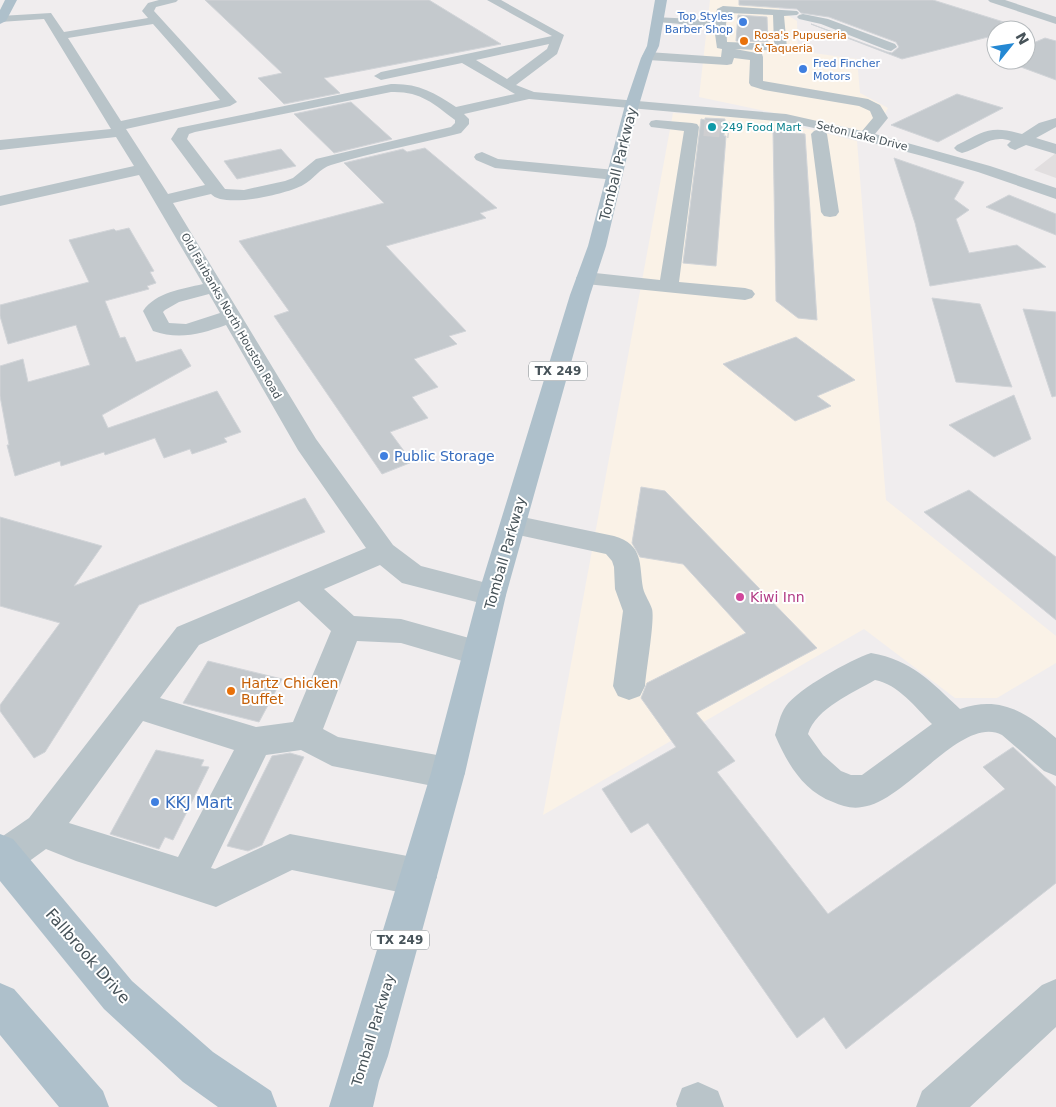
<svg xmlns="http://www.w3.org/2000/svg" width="1056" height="1107" font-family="'DejaVu Sans',sans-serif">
  <rect width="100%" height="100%" fill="#f0edee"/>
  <!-- commercial -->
  <path fill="#faf2e7" d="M710 0H779V10L797 21 798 51 857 59 860 93 888 108 874 134 699 97Z
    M673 113 768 119 857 141 886 500 1056 636V663L997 698H955L864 629 543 815Z"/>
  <!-- education -->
  <path fill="#e1dedf" d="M1056 153V178L1034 170Z"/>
  <!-- building -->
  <path fill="#c4c9cd" stroke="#d1d4d8" d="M205 0H429L501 44 324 78 340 93 284 104 258 78 282 73Z
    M739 0H933L1023 28 996 30V35L902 59 811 24 887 52 892 53 899 47 896 42 829 17 801 13 797 9 739 5Z
    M738 15 767 17 768 42 736 41Z
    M1045 38 1056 41V80L1002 60H1026V46Z
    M957 94 1003 108 938 142 891 125Z
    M351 102 392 139 334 153 294 114Z
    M705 118 725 119 724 136H726L716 266 683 263 701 119 705 120Z
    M773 131 805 134 817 320 798 318 776 301Z
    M425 148 497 208 480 213 486 218 386 246 466 331 449 336 457 344 414 359 438 387 412 397 428 418 390 432 412 462 382 474 274 316 289 311 239 241 384 203 344 163 403 149 407 152Z
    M281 149 296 166 237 179 224 161Z
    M894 158 964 182 954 199 969 210 956 219 969 253 1017 245 1046 267 930 286 915 223Z
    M1009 195 1056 214V235L986 207Z
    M129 228 154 271 150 272 156 283 147 286 149 289 105 301 120 338 125 337 136 362 181 349 191 366 102 415 108 428 217 391 241 432 224 438 227 442 192 454 190 449 164 458 155 438 105 455 104 452 61 466 60 461 15 476 7 445H9L0 396V366L23 359 28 382 90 365 76 325 8 344 0 316V305L89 282 69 240 114 229 116 231Z
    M932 298 980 304 1012 387 956 382Z
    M1023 309 1056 312V396L1052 397Z
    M796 337 855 380 817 396 831 406 795 421 723 364Z
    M1014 395 1031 439 994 457 949 425Z
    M641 487 665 491 817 648 696 713 735 761 717 772 828 914 1005 789 983 767 1013 747 1056 787V883L846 1049 824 1017 797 1038 648 823 631 833 602 789 676 747 641 698 647 683 746 633 683 564 640 557 632 543Z
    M969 490 1056 557V620L924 512Z
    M305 498 325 532 139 605 45 752 34 758 0 711V705L60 623 0 606V517L102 546 74 586Z
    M208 661 282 679 259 722 183 703Z
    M156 750 204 760 201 766 209 767 173 840 165 837 159 849 110 834Z
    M290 753 304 757 262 845 248 851 227 846 272 756Z"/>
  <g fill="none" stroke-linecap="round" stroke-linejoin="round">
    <!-- minor-tunnel -->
    <path stroke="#ceced0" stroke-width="16" stroke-dasharray="16 8" stroke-linecap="butt" d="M704 128 729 130"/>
    <!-- minor -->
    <path fill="#b9c4c9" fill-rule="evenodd" d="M159 0H178L176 2 156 7 154 11 237 102 230 106 126 129 168 194 205 185 171 139 178 128 391 84C417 83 434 92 456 107L515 94 462 63 381 80 374 76 381 72 552 36 487 0H501L564 35 557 54 516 85 534 92 786 114 862 131 873 118 870 111 859 106 764 90 751 86 749 83 750 60 734 58 732 64 727 65 648 60 642 56 648 52 721 57 722 49 717 48 714 27 658 22 652 19 654 17 715 20 717 9 723 6 797 11 799 13 797 15 784 16 787 48 785 51 735 49 762 54 763 57V81L868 99 880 105 888 118 875 134 990 166 1056 188V199L978 172 926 157 828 131 786 122 529 99 464 114 469 119V124L461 133C418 144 374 152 331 165 320 168 313 180 303 185 287 194 224 209 211 194L173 203 316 439 393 545 421 566 502 587 506 595 502 603 492 606 402 583 380 565 324 589 354 616 401 619 487 643 491 652 487 661 476 665 401 643 357 641 323 729 338 737 448 757 460 762 465 773 460 784 448 789 332 766 301 750 266 755 211 868 215 869 290 834 418 858 431 864 437 877 431 890 418 896 292 870 216 907 76 861 46 849 17 870 4 875 0 874V838L29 818 177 627 366 548 298 450 226 325C201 334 179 340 153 331L143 311C156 292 182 289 203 284L139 175 0 206V196L134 166 116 137 0 150V140L111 129 44 19 0 22V16L51 13 64 32 148 18 142 11 148 3ZM728 13 773 15 774 44 727 42 726 24ZM153 24 220 100 121 121 68 38ZM549 44 547 49 507 79 476 60ZM391 92C420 91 433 103 455 120V123L451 127 316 159 293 178 285 181 244 190 225 189 187 139 189 134 195 132ZM209 294 220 313 186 324 169 323 163 312 165 310 179 302ZM299 601 331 631 293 722 256 727 160 698 199 645ZM143 721 234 750 178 857 69 823Z
      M988 0H1005L1056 17V24L990 2Z
      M803 14 828 19 895 44 897 47 891 51 887 50 821 24 799 19 797 17 799 15Z
      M1056 118V127L1036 138 1056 144V154L1026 145 1015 150 1010 148 1007 145 1011 141C990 134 982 148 962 153L957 151 954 148 957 145C985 131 990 125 1022 134L1039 123Z
      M656 120 692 123 697 124 699 127 679 282 745 288 752 290 755 294 752 298 745 300 586 284 579 282 576 278 579 274 586 272 660 280 684 131 651 127 649 124 651 121Z
      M819 129 824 131 827 134 839 212 836 216 830 217 824 216 821 212 811 134 814 131Z
      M482 152 498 159 615 170 621 172 623 175 621 178 615 180 495 168 476 160 474 157 476 154Z
      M513 515 614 536C644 545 639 564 643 588 645 596 650 602 652 609 655 620 646 671 645 686L640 696 629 700 618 696 613 686 623 611 615 589 614 567 612 561 606 554 504 532 500 525 504 518Z
      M871 653C912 660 931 682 960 709 1000 695 1026 712 1056 738V776L1044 771 1002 735C962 714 906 802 862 807 852 809 842 806 833 802 803 791 787 763 775 735 778 726 780 714 786 706 798 689 850 660 871 653ZM875 680C898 684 916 708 932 724L862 775H851L841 771 823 755 808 734C816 708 853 693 875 680Z
      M1056 979V1027L970 1107H916L922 1091 1042 985Z
      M698 1082 718 1091 724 1107H677L676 1104 682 1088Z"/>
    <!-- major -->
    <path fill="#aec0cb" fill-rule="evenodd" d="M5 0H17L6 21 0 24V10Z
      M655 0H667L659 46 653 58 639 105 606 246 590 295 506 595 465 773 388 1056 379 1081 373 1107H329L431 773 478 595 570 295 588 246 625 105 641 58 647 46Z
      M0 834 13 839 132 981 213 1052 271 1091 277 1107H218L183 1082 104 1009 0 881Z
      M0 983 14 989 103 1091 109 1107H59L0 1035Z"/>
  </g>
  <!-- markers -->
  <g fill="#3f7fe0" stroke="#fff" stroke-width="2">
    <circle cx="743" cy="22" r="5"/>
    <circle cx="803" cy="69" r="5"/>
    <circle cx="384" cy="456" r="5"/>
    <circle cx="155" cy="802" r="5"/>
  </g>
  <g fill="#e8710a" stroke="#fff" stroke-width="2">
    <circle cx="744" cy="41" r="5"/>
    <circle cx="231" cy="691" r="5"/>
  </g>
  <circle fill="#0f9aa8" stroke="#fff" stroke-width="2" cx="712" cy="127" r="5"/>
  <circle fill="#d1479c" stroke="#fff" stroke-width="2" cx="740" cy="597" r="5"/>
  <g text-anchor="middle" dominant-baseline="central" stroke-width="4" stroke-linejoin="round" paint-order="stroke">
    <!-- far-shop labels -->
    <g font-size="11" fill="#366cbe" stroke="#fff" text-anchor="end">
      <text x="733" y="16">Top Styles<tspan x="733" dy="13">Barber Shop</tspan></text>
      <text x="813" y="63" text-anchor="start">Fred Fincher<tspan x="813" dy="13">Motors</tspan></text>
    </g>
    <!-- far-food labels -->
    <g font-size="11" fill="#c56008" stroke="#fff" text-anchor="start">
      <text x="754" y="35">Rosa's Pupuseria<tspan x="754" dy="13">&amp; Taqueria</tspan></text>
    </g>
    <!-- far-culture labels -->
    <g font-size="11" fill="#0d838f" stroke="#fff" text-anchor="start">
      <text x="722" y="127">249 Food Mart</text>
    </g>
    <!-- far-street labels -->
    <g font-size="11" fill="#475359" stroke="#fff">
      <text transform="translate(862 136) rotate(14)">Seton Lake Drive</text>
      <text transform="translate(231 316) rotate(60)">Old Fairbanks North Houston Road</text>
    </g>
    <!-- shield labels -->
    <g fill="#fff" stroke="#7e878b" stroke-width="1">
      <rect x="529" y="361.5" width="58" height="19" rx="4"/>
      <rect x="371" y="930.5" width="58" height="19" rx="4"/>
    </g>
    <g font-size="12" font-weight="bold" fill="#475359">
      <text x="558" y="371">TX 249</text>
      <text x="400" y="940">TX 249</text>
    </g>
    <!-- street labels -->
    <g font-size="14" fill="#475359" stroke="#fff">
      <text transform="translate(618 164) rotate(-76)">Tomball Parkway</text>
      <text transform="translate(505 553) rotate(-74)">Tomball Parkway</text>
      <text transform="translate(373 1030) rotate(-73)">Tomball Parkway</text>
    </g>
    <!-- shop labels -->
    <g font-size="14" fill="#366cbe" stroke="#fff" text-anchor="start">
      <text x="394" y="456">Public Storage</text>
    </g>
    <!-- hotel labels -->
    <g font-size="14" fill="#b23c85" stroke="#fff" text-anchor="start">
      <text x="750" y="597">Kiwi Inn</text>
    </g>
    <!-- food labels -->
    <g font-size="14" fill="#c56008" stroke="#fff" text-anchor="start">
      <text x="241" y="683">Hartz Chicken<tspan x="241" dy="16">Buffet</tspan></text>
    </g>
    <!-- near-shop labels -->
    <g font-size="16" fill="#366cbe" stroke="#fff" text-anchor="start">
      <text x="165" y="802">KKJ Mart</text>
    </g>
    <!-- near-street labels -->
    <g font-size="16" fill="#475359" stroke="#fff">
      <text transform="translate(88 956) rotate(49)">Fallbrook Drive</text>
    </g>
  </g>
  <!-- north arrow -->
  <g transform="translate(1011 45) rotate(60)"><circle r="24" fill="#ffffff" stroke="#b5babd"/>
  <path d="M0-4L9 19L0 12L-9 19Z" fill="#2488d3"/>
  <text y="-8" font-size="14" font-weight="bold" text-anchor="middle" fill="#475359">N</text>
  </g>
</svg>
